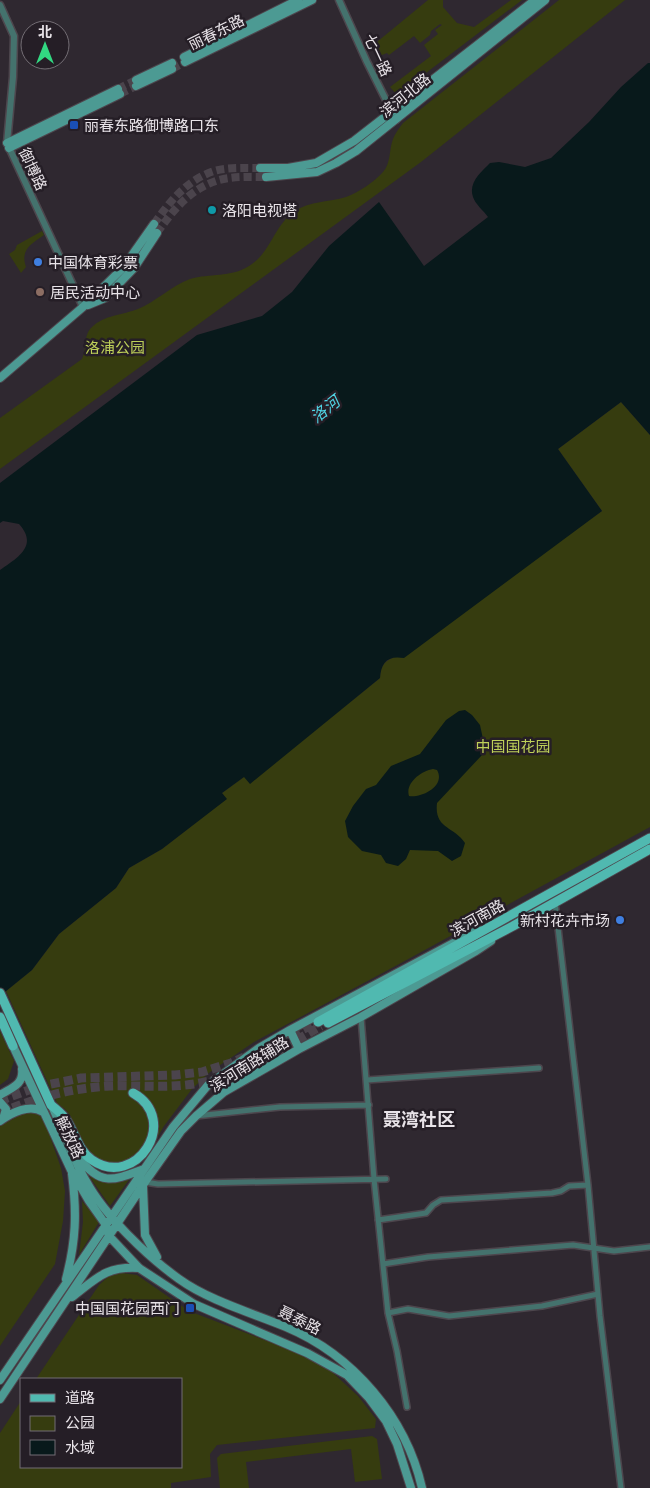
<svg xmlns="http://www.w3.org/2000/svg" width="650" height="1488" font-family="Manrope,'Noto Sans SC',sans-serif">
  <rect width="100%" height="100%" fill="#2f2830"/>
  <!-- green -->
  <path fill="#363c0f" d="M428 0H443V7L457 23 474 27 511 0H522L397 95 390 87 431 56 424 45 438 34 435 30 442 25 440 24 431 31 430 35 420 43 414 36 389 55 387 53 377 57 372 46Z
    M559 0H625L421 162 0 469V418L82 359C87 349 83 335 92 327 104 315 123 315 138 309 157 301 171 286 190 279 210 273 230 278 249 266 271 253 274 225 295 211 310 201 329 202 346 197 359 192 374 182 383 172 391 163 389 149 393 139 395 134 399 128 403 123Z
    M42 231 44 235C31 244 20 250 26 267L21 273 9 254 15 250 17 245Z
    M621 402 650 435V827L401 963 254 1042 210 1072 192 1089 164 1126 153 1145C161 1120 157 1104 135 1090 138 1099 141 1102 146 1110 153 1123 149 1142 139 1153 133 1158 126 1161 118 1163 112 1164 106 1162 100 1160 80 1150 80 1130 68 1113 66 1109 60 1106 57 1103L6 991 32 970 59 934 116 888 129 868 162 849 226 799 222 793 245 776 250 783 380 678C381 665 384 661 397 656L602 511 558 449Z
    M0 1031 14 1061 8 1079 0 1085Z
    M26 1112H35L44 1119 61 1168 65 1191 63 1221 55 1264 0 1346V1126Z
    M89 1176C104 1184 115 1183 131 1177L110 1206Z
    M82 1201 99 1222 79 1255 83 1222Z
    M122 1273 137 1275 189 1311 293 1351 332 1372 358 1396 376 1419 375 1428 217 1445 210 1454 211 1477 171 1483V1488H0V1433L21 1401V1467H181V1379H36L99 1285 109 1276Z
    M372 1436 377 1439 382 1479 355 1482 351 1449 246 1462 249 1488H220L217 1458 221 1454Z"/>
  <!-- water -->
  <path fill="#08191b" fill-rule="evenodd" d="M648 63H650V435L621 402 558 449 602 511 404 658C387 655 381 663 380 678L250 784 244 777 222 793 227 799 162 849 129 868 116 888 59 934 32 970 0 996V570C17 558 39 546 19 524L3 521 0 523V483L197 335 262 316 292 292 329 246 379 202 424 266 488 217C484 211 475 204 473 197 468 183 481 172 490 163L499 162 525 167 551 158 589 122 621 87Z
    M465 710 472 715 480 725 483 739 482 755 437 803C434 829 454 826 465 843L461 856 452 861 438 851 410 850 406 859 398 866 386 863 381 855 362 851 348 837 345 821 353 806 366 789 376 785 391 766 420 754 446 720 459 711ZM433 769 437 770C446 786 422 798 409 796 405 783 421 771 433 769Z"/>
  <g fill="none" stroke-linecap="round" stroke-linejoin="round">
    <!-- secondary-tunnel -->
    <path stroke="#4b444c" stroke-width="8" stroke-dasharray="8 4" stroke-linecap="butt" d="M172 69 185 62
      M118 89 136 80
      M120 94 136 86
      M154 224C170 201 187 180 214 171 228 167 246 168 260 168
      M157 233C173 210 191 188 219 180 234 176 251 177 266 177"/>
    <!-- primary-tunnel -->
    <path stroke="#4b444c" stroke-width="9" stroke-dasharray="9 4.5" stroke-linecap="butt" d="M267 1047 318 1022
      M0 1102 7 1098 37 1087 81 1078 175 1075 202 1072 231 1063 244 1057
      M0 1113C35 1098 71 1088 110 1086 141 1085 174 1089 205 1082 245 1074 286 1046 321 1026"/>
    <!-- minor casing -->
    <g stroke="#4d464d" stroke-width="8">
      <path id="minor" d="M555 902 588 1185 600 1316 621 1488
        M361 1017 374 1179 388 1313 397 1351 407 1407
        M367 1080 539 1068
        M196 1116 280 1107 369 1105
        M145 1182 158 1184 386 1179
        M378 1220 426 1213 433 1205 441 1200 552 1193 561 1191 569 1186 588 1185
        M383 1264 428 1257 573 1245 614 1251 650 1247
        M388 1313 408 1309 449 1316 542 1306 598 1294"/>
    </g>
    <!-- tertiary casing -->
    <g stroke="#4d464d" stroke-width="9">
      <path id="tertiary" d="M339 0 367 62 396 120
        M0 5 14 36 13 77 7 143 83 307"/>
    </g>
    <!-- secondary casing -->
    <g stroke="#4d464d" stroke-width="10">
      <path id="secondary" d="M184 57 298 0
        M185 62 312 0
        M136 80 172 63
        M136 86 172 69
        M7 143 118 89
        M9 148 120 94
        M260 168H288L316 163 354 141 535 0
        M266 177 317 172 336 163 356 151 545 0
        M88 305 105 298 134 268 157 233
        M0 378 83 307 123 268 154 224
        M290 1030 299 1049
        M13 1046 71 1170 89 1201 106 1225 109 1236 139 1268 194 1304 307 1353 347 1375 369 1398 386 1421 397 1444 411 1488
        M0 1095C11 1088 24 1085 22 1069
        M0 1102 6 1109 3 1119
        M52 1106C63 1130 73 1159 86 1181 105 1216 147 1256 179 1279 208 1300 252 1313 286 1327 353 1355 406 1417 422 1488
        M0 1121C11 1113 30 1103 43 1112
        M79 1158C101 1187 114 1180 144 1169
        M143 1186 145 1235 157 1257
        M66 1279C76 1241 77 1213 72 1174
        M72 1297C97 1278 106 1266 139 1268
        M0 1380 173 1127 208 1085 259 1048 290 1030 478 930
        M0 1399 145 1182 181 1131 196 1116 224 1092 299 1049 361 1017 476 951 491 941"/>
    </g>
    <!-- primary casing -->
    <g stroke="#4d464d" stroke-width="11">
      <path id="primary" d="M0 993 51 1105C56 1109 61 1113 65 1118 75 1132 78 1151 92 1160 136 1190 181 1120 133 1093
        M0 1017 13 1046
        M318 1022 650 838
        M328 1023 513 926 650 849"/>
    </g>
    <!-- minor -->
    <use href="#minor" stroke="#44726d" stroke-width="5"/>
    <!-- tertiary -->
    <use href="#tertiary" stroke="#44726d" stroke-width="6"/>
    <!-- secondary -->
    <use href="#secondary" stroke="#4c9a93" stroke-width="8"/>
    <!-- primary -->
    <use href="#primary" stroke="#50b9b0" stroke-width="9"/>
  </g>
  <!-- markers -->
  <g fill="#1a4fb4" stroke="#251e26" stroke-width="2">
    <rect x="69" y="120" width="10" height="10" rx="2.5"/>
    <rect x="185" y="1303" width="10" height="10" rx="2.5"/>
  </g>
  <circle fill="#0f9aa8" stroke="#251e26" stroke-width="2" cx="212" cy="210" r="5"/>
  <g fill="#3f7fe0" stroke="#251e26" stroke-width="2">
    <circle cx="38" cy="262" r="5"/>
    <circle cx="620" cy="920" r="5"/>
  </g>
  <circle fill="#8d6e63" stroke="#251e26" stroke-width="2" cx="40" cy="292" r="5"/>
  <g text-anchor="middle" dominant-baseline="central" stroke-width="5" stroke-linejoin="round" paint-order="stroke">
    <!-- street labels -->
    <g font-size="15" fill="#e8e3e8" stroke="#251e26">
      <text transform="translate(216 32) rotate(-26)">丽春东路</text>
      <text transform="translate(378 55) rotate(65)">七一路</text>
      <text transform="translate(405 95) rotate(-39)">滨河北路</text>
      <text transform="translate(33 169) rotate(65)">御博路</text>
      <text transform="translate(477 918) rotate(-29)">滨河南路</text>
      <text transform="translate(249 1064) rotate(-32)">滨河南路辅路</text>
      <text transform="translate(70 1137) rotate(64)">解放路</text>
      <text transform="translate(300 1320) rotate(26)">聂泰路</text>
    </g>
    <!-- poi labels -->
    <g font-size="15" fill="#e8e3e8" stroke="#251e26" text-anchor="start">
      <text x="84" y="125">丽春东路御博路口东</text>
      <text x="222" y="210">洛阳电视塔</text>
      <text x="48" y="262">中国体育彩票</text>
      <text x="50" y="292">居民活动中心</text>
      <text x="610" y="920" text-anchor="end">新村花卉市场</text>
      <text x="180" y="1308" text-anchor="end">中国国花园西门</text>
    </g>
    <!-- park labels -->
    <g font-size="15" fill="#bed059" stroke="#251e26">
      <text x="115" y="347">洛浦公园</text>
      <text x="513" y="746">中国国花园</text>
    </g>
    <!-- water labels -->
    <g font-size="16" font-style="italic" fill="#50d5e5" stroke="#251e26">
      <text transform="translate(325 409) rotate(-39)">洛河</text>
    </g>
    <!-- quarter labels -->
    <g font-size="18" font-weight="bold" fill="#e8e3e8" stroke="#251e26">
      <text x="419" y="1119">聂湾社区</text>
    </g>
  </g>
  <!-- legend -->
  <rect x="20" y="1378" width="162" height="90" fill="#251e26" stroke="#736d74"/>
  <rect x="30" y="1394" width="25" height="8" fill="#50b9b0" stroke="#736d74"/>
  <text x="65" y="1403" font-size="15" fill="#e8e3e8">道路</text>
  <rect x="30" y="1416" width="25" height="15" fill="#363c0f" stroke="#736d74"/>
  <text x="65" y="1428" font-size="15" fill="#e8e3e8">公园</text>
  <rect x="30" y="1440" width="25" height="15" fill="#08191b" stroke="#736d74"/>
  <text x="65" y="1453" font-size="15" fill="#e8e3e8">水域</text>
  <!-- north arrow -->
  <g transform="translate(45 45)"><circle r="24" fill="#251e26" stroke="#736d74"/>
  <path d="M0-4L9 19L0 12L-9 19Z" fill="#32d882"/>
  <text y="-8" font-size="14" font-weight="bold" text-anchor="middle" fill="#e8e3e8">北</text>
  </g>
</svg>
